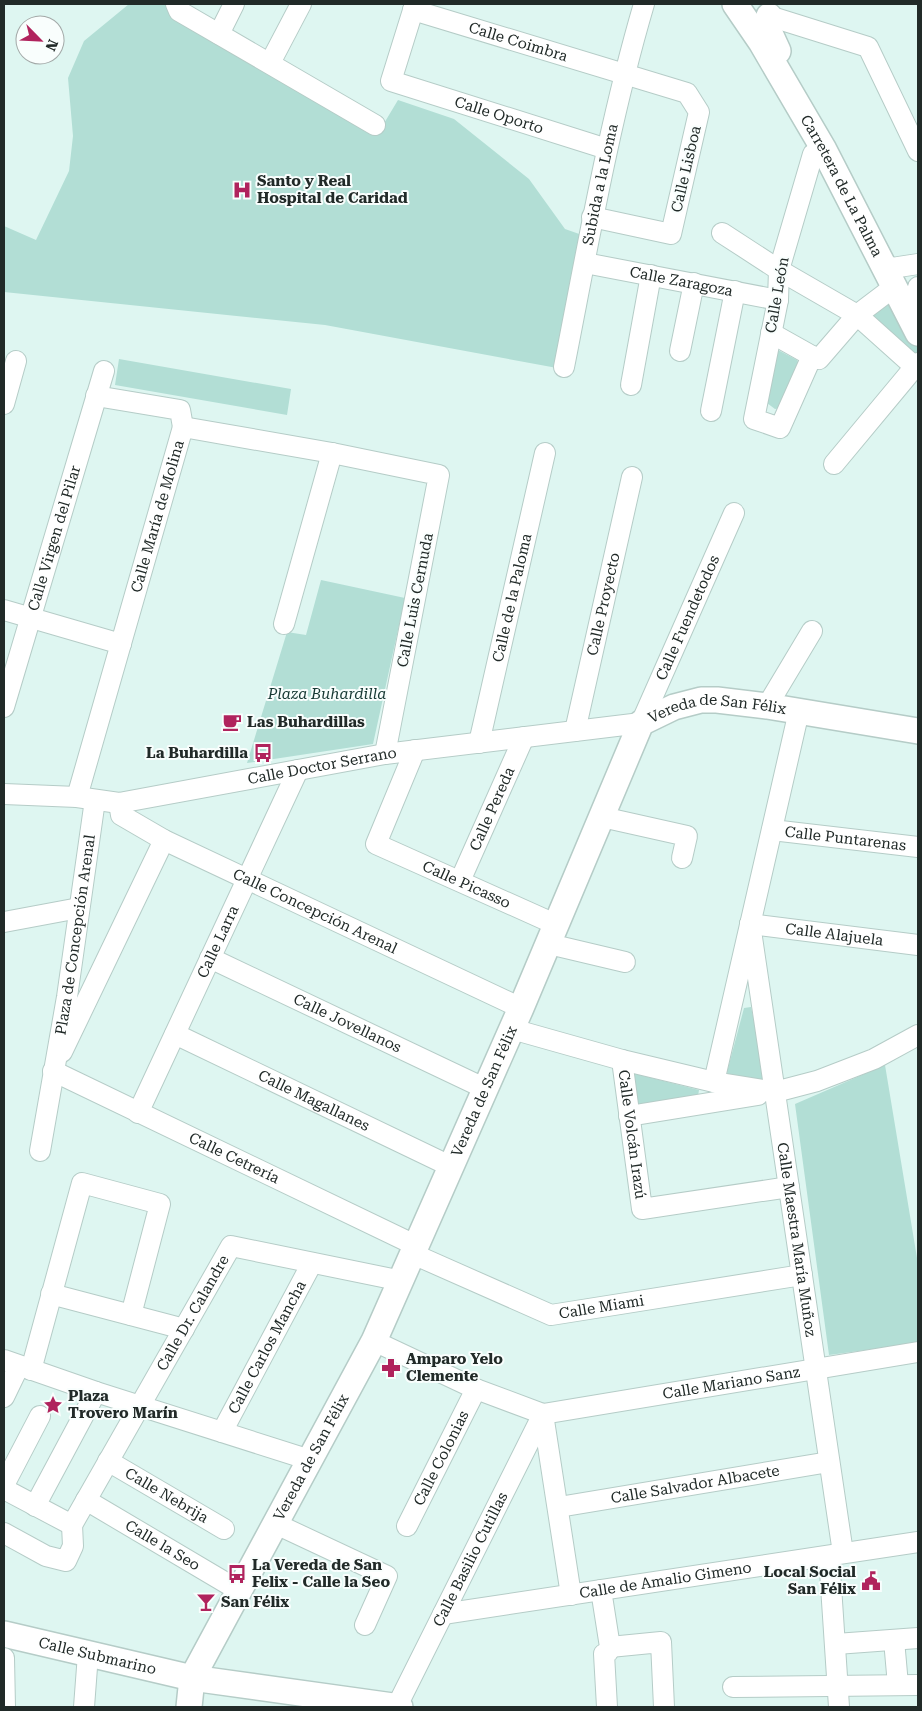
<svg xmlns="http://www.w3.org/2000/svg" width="922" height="1711" font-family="'Roboto Serif',serif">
  <rect width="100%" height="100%" fill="#def6f1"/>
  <!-- green -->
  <path fill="#b2ded5" d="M129 4H167L175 20 377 135 398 100 454 119 529 179 565 229 585 236 557 368 325 325 4 292V226L36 240 69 171 73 136 68 78 84 41Z
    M889 298 918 346V353L913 358 866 312Z
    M778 350 797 360 799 364 781 408 775 409 767 403Z
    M119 359 291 389 287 415 115 385Z
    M321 580 405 598 373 744 247 763 287 632 306 635Z
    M751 1007 767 1079 758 1086 730 1078 727 1072 744 1008Z
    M885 1065 918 1264V1343L829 1355 795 1104Z
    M632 1073 699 1090 698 1096 636 1109Z"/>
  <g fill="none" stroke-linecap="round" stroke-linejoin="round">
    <!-- minor casing -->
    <g stroke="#b5ccc7" stroke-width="22">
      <g id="minor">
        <path d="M176 4 179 11 375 125"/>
        <path id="s1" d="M415 4 391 81 607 149"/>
        <path id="s2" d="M413 10 687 93 699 112 671 234 592 217"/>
        <path d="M769 16 868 47 918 151"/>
        <path d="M219 34 234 4"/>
        <path d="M270 63 301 4"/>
        <path d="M823 148 813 154 779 270 778 300 754 419 780 428 812 356 819 359 857 315 894 287"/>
        <path d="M722 233 779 270 857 315 915 367"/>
        <path id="s3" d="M585 263 778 300"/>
        <path d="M882 263 892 268 918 264"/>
        <path d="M918 287 916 307 918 326"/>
        <path d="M771 333 812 356"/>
        <path d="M680 351 694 283"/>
        <path id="s4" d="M564 367C588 245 609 123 644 4"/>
        <path d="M631 385 651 275"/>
        <path d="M96 396 180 410 183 427"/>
        <path d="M4 404 16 361"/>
        <path d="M711 411 735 291"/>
        <path d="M834 464 918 363"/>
        <path d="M4 610 121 644"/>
        <path d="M284 624 332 453"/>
        <path d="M767 706 812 631"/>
        <path id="s5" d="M4 707 104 371"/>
        <path id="s6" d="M575 731 632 477"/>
        <path id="s7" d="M479 743 545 453"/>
        <path id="s8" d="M415 750 376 844 557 925"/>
        <path id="s9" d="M4 794 77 797 119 803 385 754 641 723 734 513"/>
        <path id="s10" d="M77 797 183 427 332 453 439 475 385 754"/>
        <path id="s11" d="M119 803 121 815 164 840 521 1008"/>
        <path d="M602 817 687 836 682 858"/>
        <path id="s12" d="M772 830 918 847"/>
        <path id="s13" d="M460 881 524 737"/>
        <path d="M4 922 79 908"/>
        <path id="s14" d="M750 924 843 1553"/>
        <path id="s15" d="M750 924 918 945"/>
        <path d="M549 944 625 962"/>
        <path id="s16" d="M210 958 486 1089"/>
        <path d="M512 1029 622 1060 714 1082 775 1092 817 1081 874 1059 918 1035"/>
        <path id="s17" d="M175 1034 452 1167"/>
        <path d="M62 1052 164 840"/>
        <path id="s18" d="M622 1060 642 1209 789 1187"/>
        <path id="s19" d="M53 1071 417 1246"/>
        <path d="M714 1082 799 711"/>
        <path id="s20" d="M138 1113 298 770"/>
        <path d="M629 1116 758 1095"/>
        <path id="s21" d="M40 1151 67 997 95 800"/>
        <path id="s22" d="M413 1254 551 1315 802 1275"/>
        <path d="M51 1294 184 1329"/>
        <path id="s23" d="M374 1341 476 1389 543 1414 918 1352"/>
        <path d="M4 1360 96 1392 310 1460"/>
        <path d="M31 1370 82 1183 160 1204 131 1315"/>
        <path d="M4 1397 19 1366"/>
        <path d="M543 1414 571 1595"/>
        <path id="s24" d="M222 1432 312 1263"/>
        <path id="s25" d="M108 1461 224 1529"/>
        <path d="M4 1485 40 1416"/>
        <path d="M4 1489 72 1525"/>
        <path id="s26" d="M86 1500 238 1590"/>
        <path d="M35 1506 96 1392"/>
        <path id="s27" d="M559 1507 829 1462"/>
        <path d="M276 1524 387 1576 365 1625"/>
        <path id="s28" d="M72 1525 231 1246 402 1281"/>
        <path id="s29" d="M407 1526 476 1389"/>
        <path d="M4 1533 46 1556 66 1561 73 1546 72 1525"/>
        <path d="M829 1556 839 1707"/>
        <path d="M601 1590 610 1647 608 1652 604 1654 607 1707"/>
        <path id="s30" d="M443 1614 918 1542"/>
        <path d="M894 1640 898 1685"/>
        <path d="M836 1644 918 1638"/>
        <path d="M610 1647 661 1642 664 1707"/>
        <path d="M4 1658 5 1707"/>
        <path d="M733 1687 918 1685"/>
        <path id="s31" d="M397 1706 543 1414"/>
        <path d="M84 1707 88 1654"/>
      </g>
    </g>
    <!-- major casing -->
    <g stroke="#b5ccc7" stroke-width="28">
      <g id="major">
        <path id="s32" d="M735 4 761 42 823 148 918 333"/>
        <path d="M769 16 768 29 778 51"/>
        <path id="s33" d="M4 1634 192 1678 400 1707"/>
        <path id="s34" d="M189 1707 192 1678 374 1341 521 1008 641 723 674 707 701 700H717L767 706 918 731"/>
      </g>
    </g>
    <!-- minor -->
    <use href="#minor" stroke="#fff" stroke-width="20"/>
    <!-- major -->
    <use href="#major" stroke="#fff" stroke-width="25"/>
  </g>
  <!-- icons -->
  <defs>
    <g id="hospital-bare" transform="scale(1.5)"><path d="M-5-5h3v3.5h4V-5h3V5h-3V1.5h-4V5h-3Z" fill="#b0235d" stroke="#f9fefd" stroke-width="2.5" paint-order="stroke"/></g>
    <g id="cafe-bare" transform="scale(1.5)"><path d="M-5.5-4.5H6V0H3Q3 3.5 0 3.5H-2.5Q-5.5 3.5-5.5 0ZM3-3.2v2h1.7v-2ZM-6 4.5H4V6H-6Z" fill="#b0235d" stroke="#f9fefd" stroke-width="2.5" paint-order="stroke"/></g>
    <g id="bus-bare" transform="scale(1.5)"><path d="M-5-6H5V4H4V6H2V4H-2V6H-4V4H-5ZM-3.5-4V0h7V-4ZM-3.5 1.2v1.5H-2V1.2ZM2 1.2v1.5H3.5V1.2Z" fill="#b0235d" stroke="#f9fefd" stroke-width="2.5" paint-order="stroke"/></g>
    <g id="pharmacy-bare" transform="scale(1.5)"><path d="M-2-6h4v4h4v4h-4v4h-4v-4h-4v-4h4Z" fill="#b0235d" stroke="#f9fefd" stroke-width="2.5" paint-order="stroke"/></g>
    <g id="sight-bare" transform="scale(1.5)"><path d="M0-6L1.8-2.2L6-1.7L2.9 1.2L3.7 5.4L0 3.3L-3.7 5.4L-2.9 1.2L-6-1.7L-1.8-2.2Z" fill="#b0235d" stroke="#f9fefd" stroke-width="2.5" paint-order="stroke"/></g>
    <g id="civic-bare" transform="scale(1.5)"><path d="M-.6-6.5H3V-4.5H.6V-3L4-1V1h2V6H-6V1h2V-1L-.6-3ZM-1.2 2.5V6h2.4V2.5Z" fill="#b0235d" stroke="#f9fefd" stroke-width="2.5" paint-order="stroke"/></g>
    <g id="bar-bare" transform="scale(1.5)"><path d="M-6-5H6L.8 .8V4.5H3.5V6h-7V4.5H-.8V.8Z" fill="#b0235d" stroke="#f9fefd" stroke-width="2.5" paint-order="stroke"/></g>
  </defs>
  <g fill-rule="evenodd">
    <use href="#hospital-bare" x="242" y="190"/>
    <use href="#cafe-bare" x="232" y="722"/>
    <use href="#bus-bare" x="263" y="753"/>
    <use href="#pharmacy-bare" x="391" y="1368"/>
    <use href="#sight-bare" x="53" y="1405"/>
    <use href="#bus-bare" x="237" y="1574"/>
    <use href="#civic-bare" x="871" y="1581"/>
    <use href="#bar-bare" x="206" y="1602"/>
  </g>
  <g text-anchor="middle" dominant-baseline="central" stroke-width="4" stroke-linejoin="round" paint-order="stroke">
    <!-- street labels -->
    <g font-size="15" fill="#212a28" stroke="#f9fefd">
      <text stroke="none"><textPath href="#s2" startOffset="110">Calle Coimbra</textPath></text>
      <text stroke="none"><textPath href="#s1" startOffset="194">Calle Oporto</textPath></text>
      <text transform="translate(686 169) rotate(-77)">Calle Lisboa</text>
      <text stroke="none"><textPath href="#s4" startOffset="186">Subida a la Loma</textPath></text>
      <text stroke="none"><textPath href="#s32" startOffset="211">Carretera de La Palma</textPath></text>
      <text stroke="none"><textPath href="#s3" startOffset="98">Calle Zaragoza</textPath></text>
      <text transform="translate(777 295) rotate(-80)">Calle León</text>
      <text stroke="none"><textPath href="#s10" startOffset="292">Calle María de Molina</textPath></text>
      <text stroke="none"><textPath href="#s5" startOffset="176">Calle Virgen del Pilar</textPath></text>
      <text stroke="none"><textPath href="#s7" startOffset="149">Calle de la Paloma</textPath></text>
      <text transform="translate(415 600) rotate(-79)">Calle Luis Cernuda</text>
      <text stroke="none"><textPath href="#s6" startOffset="130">Calle Proyecto</textPath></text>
      <text stroke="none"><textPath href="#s9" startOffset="759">Calle Fuendetodos</textPath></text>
      <text stroke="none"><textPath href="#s34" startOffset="1165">Vereda de San Félix</textPath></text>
      <text stroke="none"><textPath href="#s9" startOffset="322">Calle Doctor Serrano</textPath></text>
      <text stroke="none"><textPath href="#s13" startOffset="79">Calle Pereda</textPath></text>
      <text stroke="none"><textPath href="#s12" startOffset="74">Calle Puntarenas</textPath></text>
      <text stroke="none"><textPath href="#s8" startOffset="201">Calle Picasso</textPath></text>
      <text stroke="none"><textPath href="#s11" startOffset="229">Calle Concepción Arenal</textPath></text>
      <text stroke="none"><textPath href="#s15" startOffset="85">Calle Alajuela</textPath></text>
      <text stroke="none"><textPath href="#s21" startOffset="219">Plaza de Concepción Arenal</textPath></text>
      <text stroke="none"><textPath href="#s20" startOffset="189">Calle Larra</textPath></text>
      <text stroke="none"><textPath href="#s16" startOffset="152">Calle Jovellanos</textPath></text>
      <text stroke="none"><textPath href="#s34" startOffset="685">Vereda de San Félix</textPath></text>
      <text stroke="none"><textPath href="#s17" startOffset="154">Calle Magallanes</textPath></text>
      <text stroke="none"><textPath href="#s18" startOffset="75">Calle Volcán Irazú</textPath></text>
      <text stroke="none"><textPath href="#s19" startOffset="201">Calle Cetrería</textPath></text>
      <text stroke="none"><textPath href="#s14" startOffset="319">Calle Maestra María Muñoz</textPath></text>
      <text stroke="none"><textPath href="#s22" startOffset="202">Calle Miami</textPath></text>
      <text stroke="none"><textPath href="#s28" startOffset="244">Calle Dr. Calandre</textPath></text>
      <text stroke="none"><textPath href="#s24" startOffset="96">Calle Carlos Mancha</textPath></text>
      <text stroke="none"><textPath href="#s23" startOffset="375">Calle Mariano Sanz</textPath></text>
      <text stroke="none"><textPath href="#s34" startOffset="280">Vereda de San Félix</textPath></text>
      <text stroke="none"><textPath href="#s29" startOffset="76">Calle Colonias</textPath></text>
      <text stroke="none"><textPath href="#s27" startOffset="138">Calle Salvador Albacete</textPath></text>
      <text stroke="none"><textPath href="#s25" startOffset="68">Calle Nebrija</textPath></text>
      <text stroke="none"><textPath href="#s26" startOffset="89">Calle la Seo</textPath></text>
      <text stroke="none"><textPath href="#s31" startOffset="164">Calle Basilio Cutillas</textPath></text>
      <text stroke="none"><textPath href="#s30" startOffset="225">Calle de Amalio Gimeno</textPath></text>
      <text stroke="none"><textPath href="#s33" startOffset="96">Calle Submarino</textPath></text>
    </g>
    <!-- poi labels -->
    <g font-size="15" font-weight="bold" fill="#212a28" stroke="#f9fefd" text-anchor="start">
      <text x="257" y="181">Santo y Real<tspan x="257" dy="17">Hospital de Caridad</tspan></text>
      <text x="247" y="722">Las Buhardillas</text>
      <text x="248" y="753" text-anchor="end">La Buhardilla</text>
      <text x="406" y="1359">Amparo Yelo<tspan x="406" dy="17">Clemente</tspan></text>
      <text x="68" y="1396">Plaza<tspan x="68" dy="17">Trovero Marín</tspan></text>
      <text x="252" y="1565">La Vereda de San<tspan x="252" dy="17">Felix - Calle la Seo</tspan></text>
      <text x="856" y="1572" text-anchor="end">Local Social<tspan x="856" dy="17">San Félix</tspan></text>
      <text x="221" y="1602">San Félix</text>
    </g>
    <!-- park labels -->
    <g font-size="15" font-style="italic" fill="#153833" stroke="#f9fefd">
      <text x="327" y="694">Plaza Buhardilla</text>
    </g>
  </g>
  <!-- border -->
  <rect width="922" height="1711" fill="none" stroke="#212a28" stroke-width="10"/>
  <!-- north arrow -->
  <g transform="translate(40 40) rotate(114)"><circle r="24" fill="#f9fefd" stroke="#a3a9a8"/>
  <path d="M0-4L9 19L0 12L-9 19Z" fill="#b0235d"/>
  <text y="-8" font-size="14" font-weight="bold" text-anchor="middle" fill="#212a28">N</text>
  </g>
</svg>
